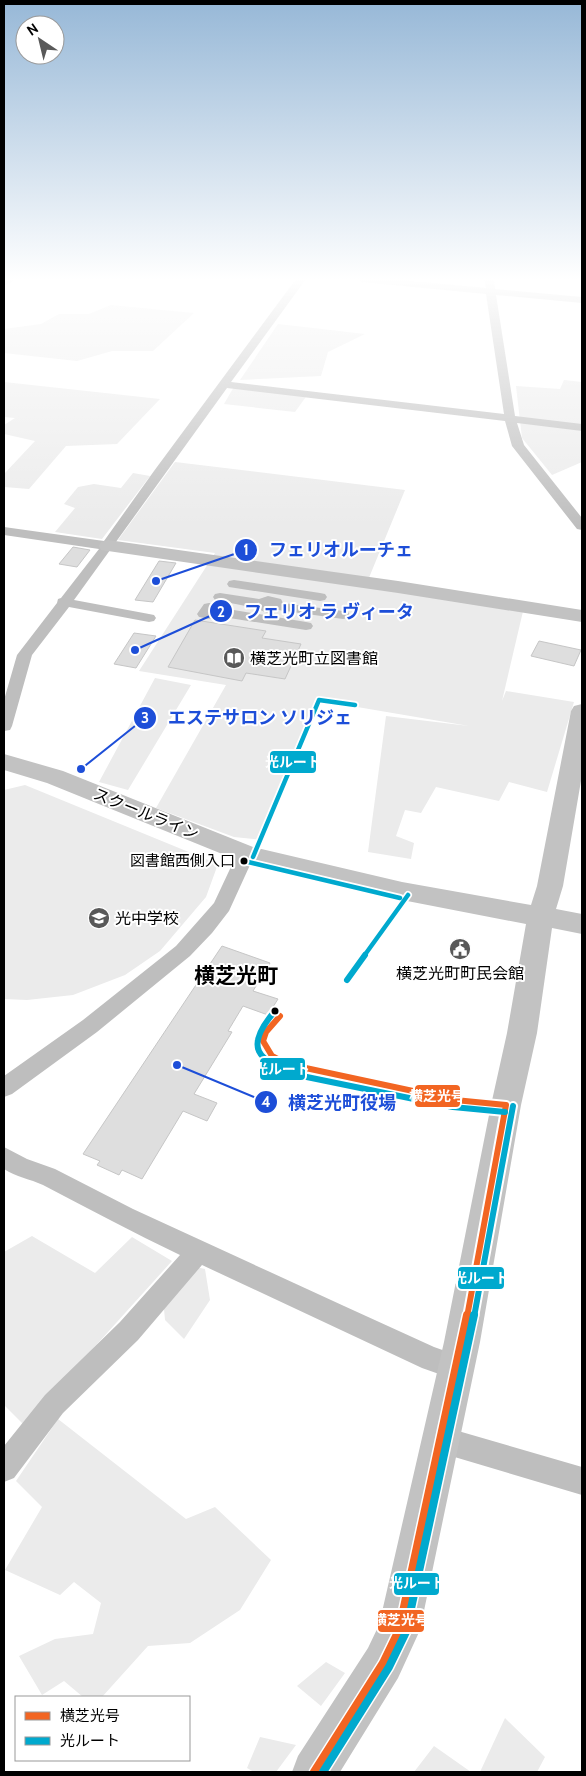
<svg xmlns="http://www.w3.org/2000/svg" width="586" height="1776" font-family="Cabin,'Noto Sans JP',sans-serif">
  <rect width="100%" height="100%" fill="#fff"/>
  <!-- green -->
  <path fill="#ebebeb" d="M111 305 194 313 153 351H112L77 361 4 353V329L41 324 59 314H89Z
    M278 324 365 334 328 352 321 376 240 380Z
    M564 380 582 382V462L552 475 522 438 516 386 560 389Z
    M4 382 160 399 117 444 66 446 29 489 4 487V474L35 441 4 434V425L15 418 4 417Z
    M235 385 308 394 295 412 224 404Z
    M175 462 405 490 366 585 524 607 502 701 506 691 574 702 547 792 509 782 499 801 436 787 421 813 405 810 396 836 414 843 411 859 368 852 386 716 469 726 322 701 263 840 234 837 156 808 226 685 139 671 215 553 118 540Z
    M133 473 150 476 102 539 55 532 75 508 64 504 78 487 94 484 121 488Z
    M155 678 191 685 128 790 99 782Z
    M25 785 218 864 206 897 160 951 125 975 73 995 27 1000 4 999V790Z
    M32 1236 95 1273 132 1237 172 1261 24 1425 4 1405V1252Z
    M196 1267 205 1269 210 1300 184 1339 165 1320 163 1298Z
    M58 1419 186 1519 215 1507 271 1560 240 1610 190 1643 148 1646 102 1697H83L64 1681 42 1695 19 1656 55 1639 93 1634 101 1603 74 1582 60 1595 5 1570 42 1507 16 1481Z
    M326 1662 345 1673 321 1706 297 1686Z
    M505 1718 545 1757 537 1772H480Z
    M260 1737 296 1745 276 1772H254L247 1768Z
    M434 1746 471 1772H414Z"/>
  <!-- building -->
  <path fill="#dedede" stroke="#c6c6c6" d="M73 547 90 550 77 567 59 564Z
    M159 561 176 563 153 602 135 600Z
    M195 620 266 631 262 638 301 644 285 679 246 673 242 681 168 667Z
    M134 633 156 636 136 668 114 664Z
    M539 641 581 650 574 666 531 656Z
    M222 946 270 963 253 991 278 999 268 1015 243 1006 228 1031 232 1032 194 1094 217 1103 207 1121 183 1111 142 1179 122 1170 119 1175 97 1165 100 1161 83 1154Z"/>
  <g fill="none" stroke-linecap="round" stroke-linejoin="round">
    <!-- highway casing -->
    <g stroke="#dbdbdb" stroke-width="2">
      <path id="highway" d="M4 279H13L11 282 4 284Z"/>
    </g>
    <!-- street -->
    <path fill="#bebebe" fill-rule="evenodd" d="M296 279H306L231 382 504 414 486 294 362 282 357 279H390L486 288 484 279H494L495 289 582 297V303L496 295 515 416 582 424V431L517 423 524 445 582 518V530L577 529 512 446 505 421 227 388 74 600 149 614 154 615 156 618 154 621 149 622 69 607 32 655 12 726 10 730 4 731V700L17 655 57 603 58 599 61 598 99 549 4 535V527L104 541 154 471Z
      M234 580 320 593 325 594 327 597 325 600 320 601 229 587 227 584 229 581Z
      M220 593 259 599 268 596 281 599 283 603 343 611 348 612 350 615 348 618 343 619 278 610 267 613 256 608 215 600 213 597 215 594Z
      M209 603 226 605 228 609 306 622 311 623 313 626 311 629 306 630 223 617 216 620 199 617 197 614 204 604Z
      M246 848 252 849 255 854 229 911 212 933 190 956 97 1032 12 1094 4 1097V1076L83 1020 176 946 214 903 237 854 240 849Z
      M4 1147 27 1159 55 1169 133 1209 344 1306 434 1347 465 1358 469 1367 465 1376 456 1380 422 1368 202 1265 138 1340 63 1413 14 1478 4 1482V1446L45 1395 120 1322 180 1255C134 1233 89 1209 43 1185 30 1179 16 1177 4 1169Z
      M441 1426 582 1467V1495L431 1450 427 1440 431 1430Z"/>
    <!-- secondary -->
    <path fill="#c2c2c2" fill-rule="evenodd" d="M108 540 398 581 582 610V622L398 593 101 550 99 546 101 542Z
      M582 704V775L563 886 556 909 582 914V934L552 928 537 1033 521 1105 480 1342 420 1630 398 1678 340 1772H292L298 1756 368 1648 379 1625 444 1342 491 1105 507 1033 526 924 402 900 340 884 312 880 237 860 47 783 4 770V754L63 771 253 847 402 882 531 905 537 886 571 711 574 706Z"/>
    <!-- highway -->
    <use href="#highway" fill="#bebebe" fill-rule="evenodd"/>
    <!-- bus-1-far1 casing -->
    <g stroke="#fff" stroke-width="10">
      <path id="bus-1-far1" d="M280 1016 266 1032 263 1041 272 1056 287 1064 455 1100 506 1105
        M467 1317 506 1105"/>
    </g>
    <!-- bus-1 casing -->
    <g stroke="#fff" stroke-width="11">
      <path id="bus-1" d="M314 1772 383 1663 399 1630 467 1315"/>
    </g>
    <!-- bus-2-far2 casing -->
    <g stroke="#fff" stroke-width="8">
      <path id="bus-2-far2" d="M253 857 319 700 355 705
        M244 861 400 898
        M364 956 408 895"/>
    </g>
    <!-- bus-2-far1 casing -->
    <g stroke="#fff" stroke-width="10">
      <path id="bus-2-far1" d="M347 980 365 955
        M275 1011C243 1048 257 1060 297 1075L453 1107 505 1112
        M474 1317 513 1106"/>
    </g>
    <!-- bus-2 casing -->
    <g stroke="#fff" stroke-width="11">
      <path id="bus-2" d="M323 1772 389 1667 406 1632 474 1315"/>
    </g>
    <!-- bus-1-far1 -->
    <use href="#bus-1-far1" stroke="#f26522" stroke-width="6"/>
    <!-- bus-1 -->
    <use href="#bus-1" stroke="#f26522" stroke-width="8"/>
    <!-- bus-2-far2 -->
    <use href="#bus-2-far2" stroke="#00a9ce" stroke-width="4.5"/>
    <!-- bus-2-far1 -->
    <use href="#bus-2-far1" stroke="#00a9ce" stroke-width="6"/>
    <!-- bus-2 -->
    <use href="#bus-2" stroke="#00a9ce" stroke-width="8"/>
  </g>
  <!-- sky -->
  <linearGradient id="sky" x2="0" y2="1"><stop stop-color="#97b8d7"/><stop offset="0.53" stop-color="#fff"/><stop offset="1" stop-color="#fff" stop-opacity="0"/></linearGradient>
  <rect width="586" height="527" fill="url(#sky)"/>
  <!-- icons -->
  <defs>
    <g id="library-disc" transform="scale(1.125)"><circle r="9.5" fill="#595959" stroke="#fff"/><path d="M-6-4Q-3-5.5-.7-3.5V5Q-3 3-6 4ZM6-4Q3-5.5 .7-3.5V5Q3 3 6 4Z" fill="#fff"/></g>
    <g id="school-disc" transform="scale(1.125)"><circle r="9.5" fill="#595959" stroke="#fff"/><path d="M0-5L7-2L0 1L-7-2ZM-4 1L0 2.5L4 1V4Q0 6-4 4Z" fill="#fff"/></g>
    <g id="civic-disc" transform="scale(1.125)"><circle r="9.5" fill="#595959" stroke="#fff"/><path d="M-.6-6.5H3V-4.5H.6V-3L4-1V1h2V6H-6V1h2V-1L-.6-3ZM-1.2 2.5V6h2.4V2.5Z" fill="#fff"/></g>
  </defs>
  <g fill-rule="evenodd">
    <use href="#library-disc" x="234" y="658"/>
    <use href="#school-disc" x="99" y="918"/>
    <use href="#civic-disc" x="460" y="949"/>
  </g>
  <!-- markers -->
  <g fill="#000" stroke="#fff" stroke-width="2">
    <circle cx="244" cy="861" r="4.5"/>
    <circle cx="275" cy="1011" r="4.5"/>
  </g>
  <g text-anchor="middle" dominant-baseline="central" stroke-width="4" stroke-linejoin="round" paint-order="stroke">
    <!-- bus labels -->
    <g font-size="15" fill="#000" stroke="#fff" text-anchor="end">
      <text x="235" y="861">図書館西側入口</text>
    </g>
    <!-- poi labels -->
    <g font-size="16" fill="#000" stroke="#fff" text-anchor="start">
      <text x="250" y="658">横芝光町立図書館</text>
      <text x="115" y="918">光中学校</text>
      <text x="460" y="973" text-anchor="middle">横芝光町町民会館</text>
    </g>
    <!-- street labels -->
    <g font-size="16" fill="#000" stroke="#fff">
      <text transform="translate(146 814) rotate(22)">スクールライン</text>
    </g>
    <!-- district labels -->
    <g font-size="21" font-weight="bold" fill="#000" stroke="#fff">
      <text x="236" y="975">横芝光町</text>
    </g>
  </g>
  <!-- callouts -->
  <path fill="none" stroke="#1d4ed8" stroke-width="2" d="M156 581L246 550M135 650L221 611M81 769L145 718M177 1065L266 1102"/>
  <g fill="#1d4ed8" stroke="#fff" stroke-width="2">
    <circle cx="156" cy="581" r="5"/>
    <circle cx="135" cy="650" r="5"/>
    <circle cx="81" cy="769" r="5"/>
    <circle cx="177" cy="1065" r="5"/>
    <circle cx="246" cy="550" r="12"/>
    <circle cx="221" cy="611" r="12"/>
    <circle cx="145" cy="718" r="12"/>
    <circle cx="266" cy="1102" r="12"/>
  </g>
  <g font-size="15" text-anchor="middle" font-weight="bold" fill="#fff">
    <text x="246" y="555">1</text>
    <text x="221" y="617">2</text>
    <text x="145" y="723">3</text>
    <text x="266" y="1107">4</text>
  </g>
  <g font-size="18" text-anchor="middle" font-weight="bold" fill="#1d4ed8" stroke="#fff" stroke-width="4" stroke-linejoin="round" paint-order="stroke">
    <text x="341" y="556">フェリオルーチェ</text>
    <text x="329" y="618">フェリオ ラ ヴィータ</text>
    <text x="260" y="724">エステサロン ソリジェ</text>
    <text x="342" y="1109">横芝光町役場</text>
  </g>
  <g stroke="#fff" stroke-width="2">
    <rect x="269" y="750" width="48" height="24" rx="5" fill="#00a9ce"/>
    <rect x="259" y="1057" width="47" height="24" rx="5" fill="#00a9ce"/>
    <rect x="414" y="1084" width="47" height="24" rx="5" fill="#f26522"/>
    <rect x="457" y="1266" width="48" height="24" rx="5" fill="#00a9ce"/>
    <rect x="393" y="1572" width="47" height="24" rx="5" fill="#00a9ce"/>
    <rect x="377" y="1609" width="48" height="24" rx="5" fill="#f26522"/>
  </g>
  <g font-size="14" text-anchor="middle" font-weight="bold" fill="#fff">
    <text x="293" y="767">光ルート</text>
    <text x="282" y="1074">光ルート</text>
    <text x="437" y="1101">横芝光号</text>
    <text x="481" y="1283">光ルート</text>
    <text x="417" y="1588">光ルート</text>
    <text x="401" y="1625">横芝光号</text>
  </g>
  <!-- border -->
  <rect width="586" height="1776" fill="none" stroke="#000000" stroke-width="10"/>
  <!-- legend -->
  <rect x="15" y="1696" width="175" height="65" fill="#ffffff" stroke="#999999"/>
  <rect x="25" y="1712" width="25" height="8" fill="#f26522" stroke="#999999"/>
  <text x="60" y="1721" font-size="15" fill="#000000">横芝光号</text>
  <rect x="25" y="1737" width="25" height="8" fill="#00a9ce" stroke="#999999"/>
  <text x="60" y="1746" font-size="15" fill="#000000">光ルート</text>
  <!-- north arrow -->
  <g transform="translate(40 40) rotate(325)"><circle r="24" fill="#ffffff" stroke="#999999"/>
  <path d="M0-4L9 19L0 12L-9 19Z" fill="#595959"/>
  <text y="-8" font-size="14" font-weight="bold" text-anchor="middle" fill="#000000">N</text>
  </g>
</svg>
